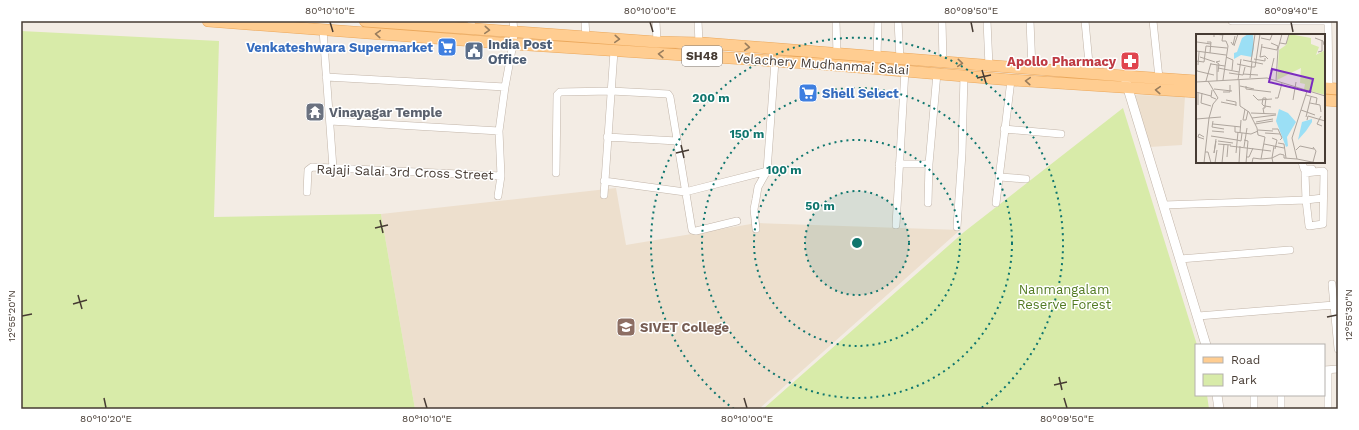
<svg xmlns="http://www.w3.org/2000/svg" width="1359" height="430" font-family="'Work Sans',sans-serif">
  <rect width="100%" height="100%" fill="#f3ece4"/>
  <!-- education -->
  <path fill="#eddfcd" d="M1132 95 1185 96 1182 145 1149 147Z
    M616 188 626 245 757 223 960 230 759 409H415L381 214Z"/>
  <!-- green -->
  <path fill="#d8eba9" d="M21 31 219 41 214 217 381 214 415 409H21Z
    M1123 108 1197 345 1196 395H1207L1209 409H763L964 232Z"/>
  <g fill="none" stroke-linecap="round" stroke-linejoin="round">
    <!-- minor casing -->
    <g stroke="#c2b5a9" stroke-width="8">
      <path id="minor" d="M471 21 472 29
        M585 21 586 37
        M656 21 657 42
        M698 21 699 43
        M836 21 837 54
        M898 21 900 59
        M942 21 943 62
        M987 21 989 66
        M1030 21 1032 69
        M1085 21 1090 74
        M1153 21 1159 78
        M1232 21H1328
        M1328 21 1329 89
        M323 30 333 168
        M877 57 878 21
        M326 77 505 87
        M330 121 499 131
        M1004 129 1061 134
        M607 137 677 141
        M1302 162 1304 169H1312
        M899 164H929
        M556 173 557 95 560 92 611 91 668 94 670 97 692 230 696 231 737 221
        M1000 177 1026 179
        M604 181 685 192 767 171
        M307 192 308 170 312 167 501 176
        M604 195 614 51
        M498 196 501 176 499 131 505 87 513 44 514 32 513 21
        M928 203 929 164 937 73
        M996 203 1011 80
        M1164 205 1306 200 1305 173 1323 171 1324 172 1323 224 1309 226 1306 200 1323 198
        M896 225 905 70
        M957 227 962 153 964 75
        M756 229 754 209 756 199 758 187 767 171 775 61
        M1180 259 1290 250
        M1332 284 1338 349
        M1198 316 1334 305
        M1324 370 1338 369
        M1328 370V409
        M1254 395V409
        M1281 395V409"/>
    </g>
    <!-- tertiary casing -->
    <g stroke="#c2b5a9" stroke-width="10">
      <path id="tertiary" d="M1126 82 1206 345
        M1217 395 1219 409"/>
    </g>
    <!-- primary casing -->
    <g stroke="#eba75a" stroke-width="12">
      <path id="primary" d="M208 21 513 44 821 64 1011 80 1197 92
        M365 21 657 42 703 43 1124 76 1197 81
        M1324 88 1338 89
        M1324 100 1338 101"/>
    </g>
    <!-- minor -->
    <use href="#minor" stroke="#fff" stroke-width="7"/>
    <!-- tertiary -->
    <use href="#tertiary" stroke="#fff" stroke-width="9"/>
    <!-- primary -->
    <use href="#primary" stroke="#ffcd91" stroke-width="11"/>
  </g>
  <!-- one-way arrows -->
  <defs><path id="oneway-chevron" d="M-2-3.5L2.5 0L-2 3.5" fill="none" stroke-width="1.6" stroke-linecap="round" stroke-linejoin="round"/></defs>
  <g stroke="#997d5d">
    <use href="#oneway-chevron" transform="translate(487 30) rotate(4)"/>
    <use href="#oneway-chevron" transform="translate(378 34) rotate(-176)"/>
    <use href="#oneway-chevron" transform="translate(617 39) rotate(4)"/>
    <use href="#oneway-chevron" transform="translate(747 47) rotate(5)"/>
    <use href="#oneway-chevron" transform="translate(661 54) rotate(-176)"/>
    <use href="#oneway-chevron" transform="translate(960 63) rotate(5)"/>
    <use href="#oneway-chevron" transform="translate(1028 81) rotate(-176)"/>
    <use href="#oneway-chevron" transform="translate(1158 90) rotate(-176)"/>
  </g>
  <!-- ticks -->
  <path fill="none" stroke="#463b33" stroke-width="1.5" d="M330 22 333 32M650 22 653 32M971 22 973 32M1291 22 1293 32M982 70 986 83M977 78 991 75M681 145 684 158M676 153 689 150M380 220 383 233M375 228 388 225M78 295 82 309M73 304 87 300M22 316 32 314M1327 317 1337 315M1059 377 1062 390M1054 385 1067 382M104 398 106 408M424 398 427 408M744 398 747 408M1064 398 1067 408"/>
  <!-- distance rings -->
  <circle cx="857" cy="243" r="52" fill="#0f766e" fill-opacity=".12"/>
  <g fill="none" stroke="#0f766e" stroke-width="2" stroke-dasharray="2 4">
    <circle cx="857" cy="243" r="52"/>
    <circle cx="857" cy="243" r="103"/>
    <circle cx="857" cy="243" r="155"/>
    <path d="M734 409A206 206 0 1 1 980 409"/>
  </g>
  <!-- icons -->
  <defs>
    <g id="supermarket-square" transform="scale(1)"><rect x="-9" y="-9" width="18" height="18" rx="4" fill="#3f7fe0" stroke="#fff"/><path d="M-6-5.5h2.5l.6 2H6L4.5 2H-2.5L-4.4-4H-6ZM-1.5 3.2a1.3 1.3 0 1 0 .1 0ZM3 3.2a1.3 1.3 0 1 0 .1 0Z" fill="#fff"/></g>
    <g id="civic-square" transform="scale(1)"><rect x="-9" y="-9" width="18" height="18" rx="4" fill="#5c6f8a" stroke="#fff"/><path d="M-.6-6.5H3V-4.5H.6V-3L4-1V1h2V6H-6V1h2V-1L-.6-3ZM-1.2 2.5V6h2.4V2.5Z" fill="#fff"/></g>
    <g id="pharmacy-square" transform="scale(1)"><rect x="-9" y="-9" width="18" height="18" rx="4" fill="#e0444e" stroke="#fff"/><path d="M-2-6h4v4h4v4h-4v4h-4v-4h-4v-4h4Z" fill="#fff"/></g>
    <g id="temple-square" transform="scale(1)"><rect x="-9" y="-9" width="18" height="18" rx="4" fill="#6b7280" stroke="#fff"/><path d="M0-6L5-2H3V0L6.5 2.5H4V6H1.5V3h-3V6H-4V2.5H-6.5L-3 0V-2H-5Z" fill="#fff"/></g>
    <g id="university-square" transform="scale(1)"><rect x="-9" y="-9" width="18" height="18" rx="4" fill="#8d6e63" stroke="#fff"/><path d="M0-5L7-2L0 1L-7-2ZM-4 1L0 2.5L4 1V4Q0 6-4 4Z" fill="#fff"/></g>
  </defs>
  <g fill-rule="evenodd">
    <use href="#supermarket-square" x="447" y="47"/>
    <use href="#civic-square" x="474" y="51"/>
    <use href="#pharmacy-square" x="1130" y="61"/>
    <use href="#supermarket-square" x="808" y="93"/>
    <use href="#temple-square" x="315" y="112"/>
    <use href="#university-square" x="626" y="327"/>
  </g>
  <g text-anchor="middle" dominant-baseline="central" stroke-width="3" stroke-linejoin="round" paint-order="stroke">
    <!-- shield labels -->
    <rect fill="#fff" stroke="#7e7670" stroke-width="1" x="682" y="46" width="40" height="20" rx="3"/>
    <g font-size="12" font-weight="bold" fill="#463b33">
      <text x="702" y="56">SH48</text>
    </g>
    <!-- service labels -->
    <g font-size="13" font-weight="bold" fill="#4e5e75" stroke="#fff" text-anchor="start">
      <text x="488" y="44">India Post<tspan x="488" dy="15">Office</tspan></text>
    </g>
    <!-- shop labels -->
    <g font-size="13" font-weight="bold" fill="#366cbe" stroke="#fff" text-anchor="end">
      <text x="433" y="47">Venkateshwara Supermarket</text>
      <text x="822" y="93" text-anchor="start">Shell Select</text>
    </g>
    <!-- health labels -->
    <g font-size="13" font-weight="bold" fill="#be3a42" stroke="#fff" text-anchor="end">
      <text x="1116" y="61">Apollo Pharmacy</text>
    </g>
    <!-- street labels -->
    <g font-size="13" fill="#463b33" stroke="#fff">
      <text transform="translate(822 64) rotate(4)">Velachery Mudhanmai Salai</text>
      <text transform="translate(405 172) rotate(2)">Rajaji Salai 3rd Cross Street</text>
    </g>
    <!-- worship labels -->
    <g font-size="13" font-weight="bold" fill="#5b616d" stroke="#fff" text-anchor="start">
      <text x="329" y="112">Vinayagar Temple</text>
    </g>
    <!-- park labels -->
    <g font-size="13" fill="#537b23" stroke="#fff">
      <text x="1064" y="289">Nanmangalam<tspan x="1064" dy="15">Reserve Forest</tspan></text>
    </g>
    <!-- education labels -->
    <g font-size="13" font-weight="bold" fill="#785e54" stroke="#fff" text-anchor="start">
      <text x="640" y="327">SIVET College</text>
    </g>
  </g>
  <!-- overview -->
  <g transform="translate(1196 34)">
    <rect width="129" height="129" fill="#f3ece4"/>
    <path d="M93 0 115 4V10L123 13 120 21 129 16V61L108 55 109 50 104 49 105 34 81 46 83 16 90 11Z" fill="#d8eba9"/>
    <path d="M52 0H57L58 14 56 23 45 21 38 25V19L41 18 46 4ZM83 75 92 79 100 88 91 103 92 112 90 113 80 87ZM116 85V88L110 97 102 106 106 88Z" fill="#9bdff5"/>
    <path fill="none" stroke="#aea59d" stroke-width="1" d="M18 3V0L27 1M65 4 74 6 76 1M119 4 127 7 128 11M1 8 15 10M11 8H15L14 19M35 8 37 11 39 2M84 9 90 10 93 0M66 10 64 23 69 22 72 25M38 12 42 0M66 13 81 16 82 12 75 9M0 17 30 21M122 18 126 17V6M4 23 19 28M30 23 37 26 36 36M58 25 69 27V24M47 26 67 30M0 27 8 28 10 12 31 14M55 28 59 0M15 30 29 32M41 30 55 33M2 31 3 18M21 31V47M55 33H59L64 0M0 34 1 37 18 41M22 34 43 38M75 37 78 24M22 38 23 30 20 28 24 27M33 39 47 41 49 33M47 40 62 41M54 44 56 28M27 46 32 12 30 7H26L27 0M42 46 45 25M43 46 44 72 53 78 61 94 62 101 69 103 65 125 76 124 77 129M10 47 15 29M80 47 82 15 86 0M0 48 71 44 129 62M44 52 58 55M50 52V55L75 58M18 55 36 57M16 56 15 63 20 65M111 57 96 104 101 125 121 129M0 58 15 62M27 58H34V51M6 59 5 69 15 72M57 61 62 66 76 65M110 61 121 64 120 70M79 64H82L86 49M30 66 40 68V72M97 66 100 48M25 68 40 71M114 69 124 71 125 78M2 71V58M49 75 47 86H50L52 77M105 76 119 81M55 79 80 80M68 80 67 74H69V72L70 64H67L66 70 68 72H69L75 73M125 82 121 90 126 92M110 83 115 63M56 84 80 81M0 85 25 83M111 86 112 82 129 87M17 87 16 93 28 95M60 88 77 85M17 90 45 93M59 90 77 87M39 92V98L55 100 62 97M76 95H82L86 104 84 106M62 96 77 97M16 97 28 98M44 99 45 86M69 99 84 100M15 102 41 106M76 104 81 106 79 115M8 105 2 103 3 100 8 103M41 106 45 107 46 99M48 106 52 107 50 129M20 107 18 119 20 105M22 107 37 109M82 109 88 110 90 124M22 110 35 111M68 110 88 114M34 112 75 117M48 113 51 94M117 113 120 117 117 128M100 116 104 112 118 115M9 118H12L15 129M40 119 42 98M31 123 32 111M50 123H53L57 114M76 124 84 120 88 121V124L101 125M76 124 78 112M8 129 13 84 17 70 22 64 12 47M19 129 21 116M26 129 28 110M43 129 44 112M56 129 57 124 65 125"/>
    <path fill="#7b2cbf" fill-opacity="0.15" stroke="#7b2cbf" stroke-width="2" d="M76 35 117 45 114 58 73 48Z"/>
    <rect width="129" height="129" fill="none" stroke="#463b33" stroke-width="2"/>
  </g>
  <circle cx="857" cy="243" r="6" fill="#0f766e" stroke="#fff" stroke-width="2"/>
  <g font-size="12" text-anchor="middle" font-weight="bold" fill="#0f766e" stroke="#fff" stroke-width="3" stroke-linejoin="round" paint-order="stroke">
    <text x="711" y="102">200 m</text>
    <text x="747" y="138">150 m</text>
    <text x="784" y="174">100 m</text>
    <text x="820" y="210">50 m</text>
  </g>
  <!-- border -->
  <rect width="1359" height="430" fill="none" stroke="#ffffff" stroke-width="44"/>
  <!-- legend -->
  <rect x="1195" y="344" width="130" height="52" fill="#ffffff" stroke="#b5b1ad"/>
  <rect x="1203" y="357" width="20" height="6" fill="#ffcd91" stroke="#b5b1ad"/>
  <text x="1231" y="364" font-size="12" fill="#463b33">Road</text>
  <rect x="1203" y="374" width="20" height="12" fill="#d8eba9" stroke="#b5b1ad"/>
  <text x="1231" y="384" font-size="12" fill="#463b33">Park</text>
  <rect x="22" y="22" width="1315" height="386" fill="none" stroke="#463b33" stroke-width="1.5"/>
  <g font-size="10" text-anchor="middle" fill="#463b33">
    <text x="330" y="14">80°10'10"E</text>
    <text x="650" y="14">80°10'00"E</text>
    <text x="971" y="14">80°09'50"E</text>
    <text x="1291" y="14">80°09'40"E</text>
    <text transform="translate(1348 315) rotate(-90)" y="4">12°55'30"N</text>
    <text transform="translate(11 316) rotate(-90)" y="4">12°55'20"N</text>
    <text x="106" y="422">80°10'20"E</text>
    <text x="427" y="422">80°10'10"E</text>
    <text x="747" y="422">80°10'00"E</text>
    <text x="1067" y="422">80°09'50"E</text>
  </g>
</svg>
